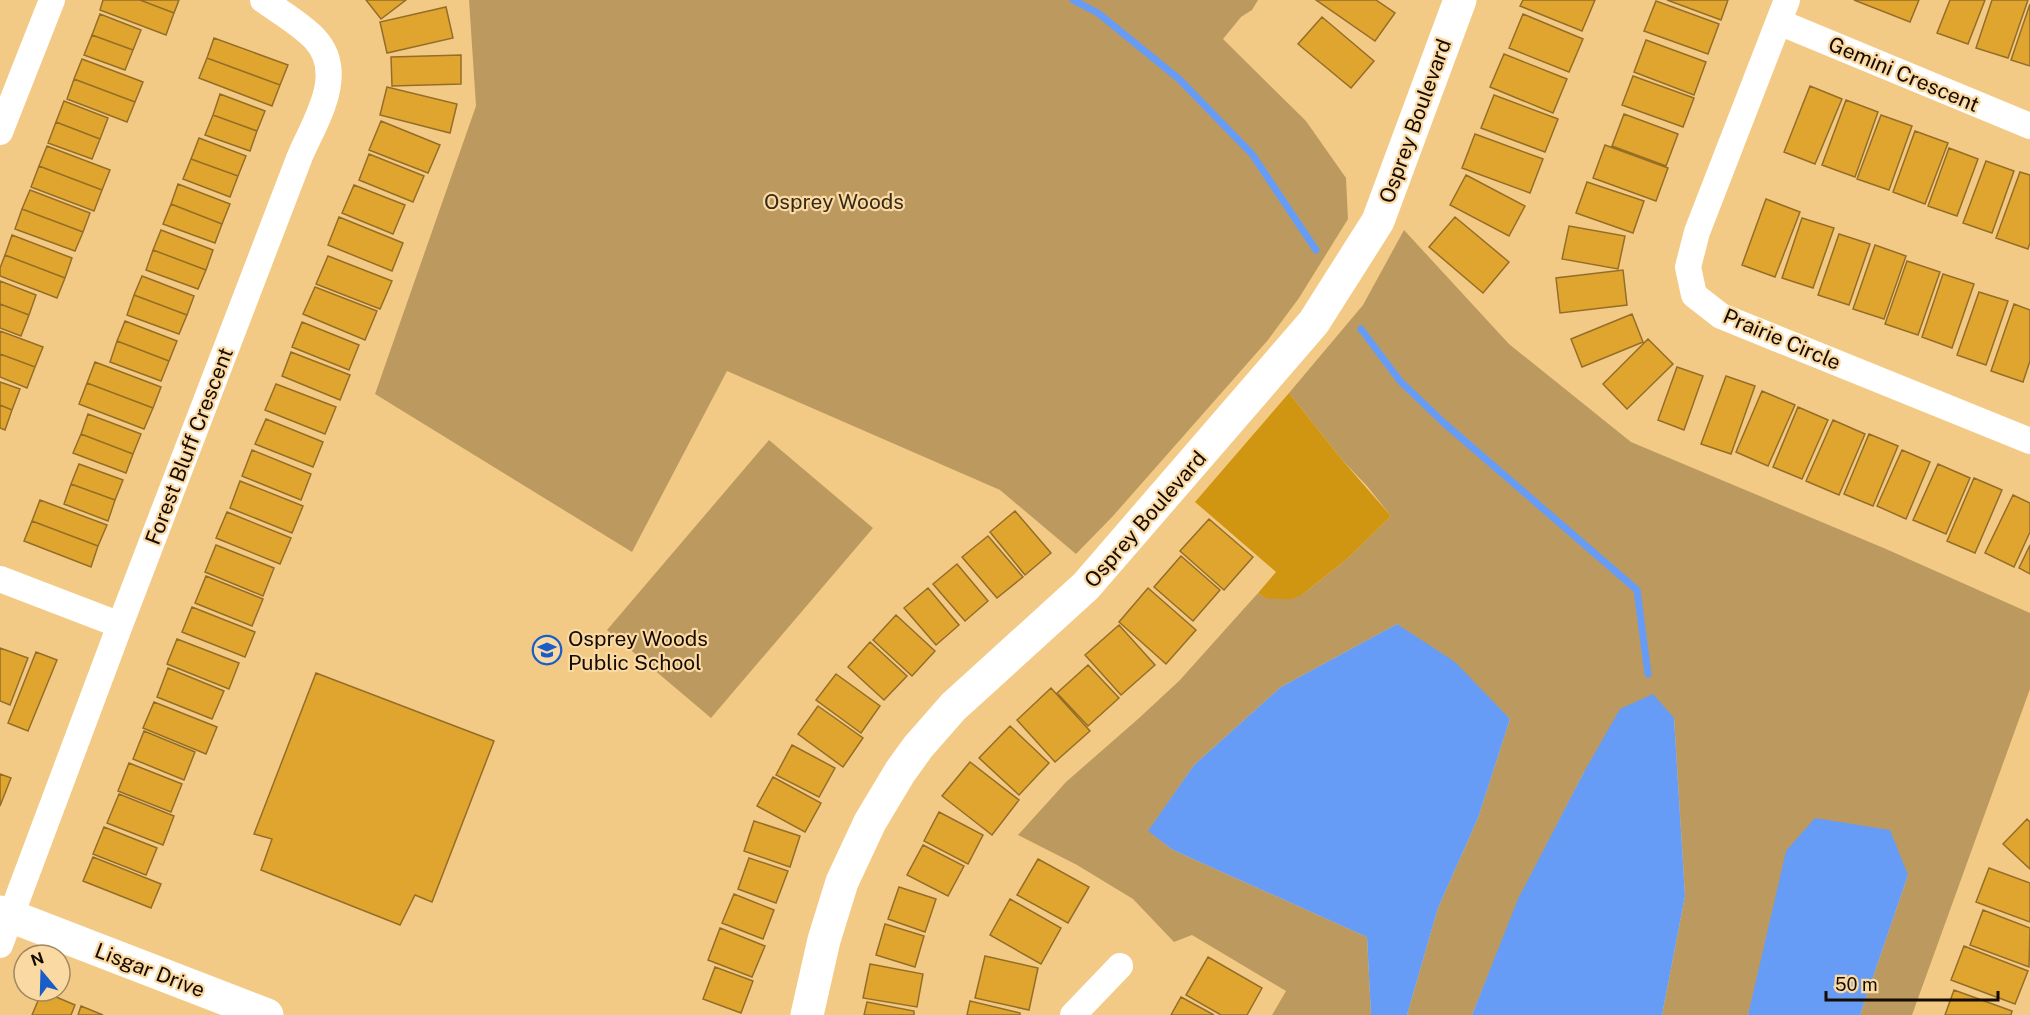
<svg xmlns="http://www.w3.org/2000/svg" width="2030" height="1015" font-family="'Public Sans',sans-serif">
  <rect width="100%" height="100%" fill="#f3ca85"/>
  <!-- green -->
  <path fill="#bc9a5f" d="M469 0H1258L1252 10 1241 17 1223 39 1306 121 1346 178 1348 219 1299 298 1268 340 1113 516 1076 554 1000 490 727 371 632 552 375 394 476 106Z
    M1404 230 1509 344 1631 442 1886 549 2030 613V689L1912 1015H1860L1908 875 1764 955 1748 1015H1662L1685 896 1674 718 1584 772 1519 899 1472 1015H1407L1438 908 1478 818 1510 719 1397 624 1281 687 1194 765 1149 831 1173 850 1367 937 1371 1015H1272L1286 991 1192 935 1174 942 1133 899 1077 865 1018 835 1066 782 1138 719 1179 681 1258 593 1265 598 1303 594 1348 558 1391 516 1367 486 1343 461 1289 393 1363 305Z
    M769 440 873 528 711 718 607 630Z"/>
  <!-- forest -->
  <path fill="#d09612" d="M1289 393 1343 461 1391 516 1348 558 1303 594 1292 599H1278L1265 598 1258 593 1276 572 1195 502Z"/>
  <!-- water -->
  <path fill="#669cf5" d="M1397 624 1455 662 1510 719 1478 818 1438 908 1407 1015H1371L1367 937 1173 850 1148 831 1194 765 1281 687Z
    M1653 694 1674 718 1685 896 1662 1015H1472L1518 899 1584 772 1620 709Z
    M1815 818 1890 830 1908 875 1860 1015H1748L1786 851Z"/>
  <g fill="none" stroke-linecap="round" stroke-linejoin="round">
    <!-- stream -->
    <path stroke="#669cf5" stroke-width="7" d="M1073 0 1098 13 1179 79 1252 154 1316 250
      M1361 329 1400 381 1444 423 1637 590 1648 674"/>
  </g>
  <!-- building -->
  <path fill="#e0a52e" stroke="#946e28" stroke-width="1.5" d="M103 0H140L174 13 166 35 100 10Z
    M140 0H179L174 13Z
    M366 0H406L381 19Z
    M1316 0H1376L1395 13 1375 41Z
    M1523 0H1595L1582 31 1520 6Z
    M1667 0H1728L1721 20Z
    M1854 0H1919L1910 22Z
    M1950 0H1985L1968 44 1937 33Z
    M1992 0H2028L2008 58 1976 48Z
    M1656 1 1719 24 1708 54 1644 31Z
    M2030 4V66L2011 60Z
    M446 7 453 38 387 53 380 22Z
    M100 14 141 30 133 50 92 35Z
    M1523 14 1583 39 1569 72 1509 48Z
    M1322 17 1374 61 1351 88 1298 44Z
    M92 35 133 50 125 70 84 55Z
    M214 38 288 65 280 85 207 58Z
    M1646 40 1706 62 1694 95 1634 72Z
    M1504 54 1567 79 1553 113 1490 87Z
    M461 55V84L392 86 391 57Z
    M207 58 280 85 272 106 199 78Z
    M82 59 143 82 135 102 74 79Z
    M1633 76 1694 98 1683 127 1622 105Z
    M74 79 135 102 127 122 67 99Z
    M1810 86 1842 99 1815 164 1784 152Z
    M387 87 457 104 450 133 380 115Z
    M220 94 265 111 257 131 213 115Z
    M1494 95 1558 119 1545 152 1481 128Z
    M1846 100 1878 112 1855 177 1822 165Z
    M64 101 108 118 100 139 56 122Z
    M1624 114 1678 134 1666 166 1612 146Z
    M213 115 257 131 250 151 205 135Z
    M1881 115 1912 126 1889 190 1857 179Z
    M381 121 440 145 428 173 369 150Z
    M56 122 100 139 92 159 48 143Z
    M1915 131 1948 143 1925 204 1893 192Z
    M1475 134 1543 159 1530 193 1462 168Z
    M199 138 246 156 238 176 191 159Z
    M1605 145 1668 168 1656 201 1593 178Z
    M47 146 110 170 102 190 39 166Z
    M1949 148 1978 159 1957 216 1928 206Z
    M369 154 424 176 413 202 359 180Z
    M191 159 238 176 230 197 183 179Z
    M1986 161 2014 171 1992 233 1963 223Z
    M39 166 102 190 94 211 31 187Z
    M2020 172 2030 175V243L2028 249 1996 238Z
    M1466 175 1525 206 1509 236 1450 205Z
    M1587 182 1644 201 1633 233 1576 213Z
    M178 184 230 204 222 224 171 204Z
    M354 185 405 205 393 234 342 213Z
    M30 190 90 213 83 232 22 209Z
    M1766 199 1800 212 1775 277 1742 265Z
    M171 204 222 224 215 243 163 224Z
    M22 209 83 232 75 251 15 229Z
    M339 217 403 243 392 271 328 245Z
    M1455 217 1509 262 1483 293 1429 247Z
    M1802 218 1834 228 1813 288 1782 278Z
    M1569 226 1625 236 1618 269 1562 259Z
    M161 230 213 250 206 270 153 250Z
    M1839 234 1870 244 1849 305 1818 295Z
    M12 235 72 258 65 278 5 255Z
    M1875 245 1906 256 1884 319 1853 309Z
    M153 250 206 270 198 289 146 270Z
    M5 255 65 278 57 298 0 276V268Z
    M328 256 392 281 380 309 316 284Z
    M1907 261 1940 272 1918 335 1885 324Z
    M1623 270 1627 305 1560 313 1556 278Z
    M1943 274 1974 284 1952 348 1922 337Z
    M142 276 194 296 187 315 134 295Z
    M0 281 36 295 29 315 0 304Z
    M315 287 377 311 365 340 303 314Z
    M1979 292 2008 301 1986 365 1957 355Z
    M134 295 187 315 179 334 127 315Z
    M0 304 29 315 21 336 0 328Z
    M2014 304 2030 310V361L2023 382 1991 371Z
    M1632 314 1643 342 1582 367 1571 339Z
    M125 321 177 341 169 361 117 341Z
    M302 322 359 345 349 370 292 347Z
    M0 331 43 347 35 367 0 354Z
    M1648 339 1673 364 1627 409 1603 384Z
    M117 341 169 361 161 381 110 362Z
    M291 352 350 375 340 400 282 376Z
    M0 354 35 367 27 388 0 377Z
    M95 362 161 387 153 408 87 383Z
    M1677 367 1703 376 1684 430 1658 420Z
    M1726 376 1755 386 1731 454 1701 444Z
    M0 382 20 389 12 410 0 405Z
    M87 383 153 408 144 429 79 404Z
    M276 384 336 407 325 434 265 410Z
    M1762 391 1795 405 1768 466 1736 452Z
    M0 405 12 410 5 430 0 428Z
    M1798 407 1828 420 1802 479 1773 467Z
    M88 414 141 434 133 454 81 434Z
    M266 419 323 442 313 467 255 444Z
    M1833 420 1865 434 1839 495 1806 481Z
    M81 434 133 454 126 473 73 453Z
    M1869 434 1898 446 1873 506 1844 494Z
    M252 450 311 474 301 500 242 476Z
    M1902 450 1930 462 1906 519 1877 506Z
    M79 464 123 480 115 500 71 484Z
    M1938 464 1970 478 1946 534 1913 520Z
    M1974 478 2002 490 1975 553 1947 541Z
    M240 481 303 506 292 533 230 508Z
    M71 484 115 500 108 521 64 504Z
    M2013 495 2030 503V532L2014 567 1985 553Z
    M40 500 107 525 98 546 32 521Z
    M1015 511 1051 553 1025 575 990 532Z
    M227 512 291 538 280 564 216 538Z
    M1209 519 1253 557 1224 590 1180 551Z
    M32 521 98 546 91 567 24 541Z
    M988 536 1023 577 997 598 962 557Z
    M216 545 274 568 263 596 205 572Z
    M2030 545V574L2019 568Z
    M1181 556 1220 590 1193 621 1154 587Z
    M957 564 988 601 965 621 933 584Z
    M206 576 263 599 252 626 195 603Z
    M928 588 959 625 936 645 904 608Z
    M1148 588 1196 630 1166 664 1119 622Z
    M192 607 255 632 245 657 182 632Z
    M896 615 935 651 912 676 873 640Z
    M1119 625 1155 665 1121 695 1085 655Z
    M177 639 239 663 229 689 167 664Z
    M870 642 907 676 884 700 848 667Z
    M0 648 28 658 10 705 0 701Z
    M36 652 57 660 28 731 8 723Z
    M1088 665 1119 698 1088 726 1057 693Z
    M168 668 224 691 212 719 157 697Z
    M316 673 494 741 432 902 415 895 400 925 261 870 272 839 254 834Z
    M836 674 880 706 861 733 816 700Z
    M1051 688 1090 731 1055 762 1017 720Z
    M154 702 217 727 206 754 143 728Z
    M818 706 863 738 843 767 798 734Z
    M1010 726 1049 763 1019 795 979 758Z
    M144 731 195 752 184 780 133 759Z
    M792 745 835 768 819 797 776 775Z
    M970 762 1019 800 992 835 942 796Z
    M129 763 182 784 171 812 118 791Z
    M0 774 11 778 0 806Z
    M773 777 821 803 805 832 757 806Z
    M119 794 174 816 163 845 107 823Z
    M939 812 983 835 968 864 924 841Z
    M2027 819 2030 822V869L2003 844Z
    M754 821 800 836 790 867 744 851Z
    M104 827 157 848 146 875 93 854Z
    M923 845 964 866 948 896 907 875Z
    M93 857 161 884 151 908 83 881Z
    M749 858 788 871 776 903 738 889Z
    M1038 859 1089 887 1068 923 1017 895Z
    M1989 868 2030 883V922L1976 902Z
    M899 887 936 899 925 932 888 919Z
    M734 894 774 910 763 939 722 923Z
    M1010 899 1061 928 1041 964 990 935Z
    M1983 910 2030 928 2029 967 1970 945Z
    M885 924 924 936 915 967 876 955Z
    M720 928 765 946 752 977 708 960Z
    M1964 946 2028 971 2015 1004 1951 980Z
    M985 956 1038 968 1029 1010 975 998Z
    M1208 957 1262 988 1247 1015H1221L1186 995Z
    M870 964 923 974 917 1007 863 998Z
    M715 967 753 981 741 1013 703 999Z
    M1954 990 2012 1011 2011 1015H1945Z
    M42 991 75 1005 71 1015H32Z
    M1181 997 1214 1015H1171Z
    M970 1001 1020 1013V1015H967Z
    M867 1002 914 1011V1015H864Z
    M81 1006 103 1015H78Z"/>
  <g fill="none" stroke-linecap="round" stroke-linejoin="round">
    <!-- street -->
    <path stroke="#fff" stroke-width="26" d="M1787 0 1697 232 1688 267 1694 295 1721 316 2030 441
      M1779 22 2030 126
      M0 132 52 0
      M0 579 120 625
      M0 945 120 625 300 156C315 121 347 74 315 39 301 24 280 12 263 0
      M1073 1015 1120 966"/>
    <!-- secondary -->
    <path stroke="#fff" stroke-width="33" d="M0 912 267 1015
      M807 1015 824 940 842 882 870 822 900 772 918 747 953 707 1086 586 1314 322 1378 221 1460 0"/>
  </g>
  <!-- icons -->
  <defs>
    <g id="school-ring" transform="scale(1.5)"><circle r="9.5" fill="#fad9a3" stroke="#195dc8" stroke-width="1.5"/><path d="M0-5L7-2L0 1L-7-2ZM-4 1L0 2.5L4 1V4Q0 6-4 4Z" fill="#195dc8"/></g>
  </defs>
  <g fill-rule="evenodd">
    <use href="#school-ring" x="547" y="650"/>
  </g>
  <g text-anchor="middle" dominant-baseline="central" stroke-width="4.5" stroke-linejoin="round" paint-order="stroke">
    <!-- street labels -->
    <g font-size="21" fill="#160b00" stroke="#fad9a3">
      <text transform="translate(1904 74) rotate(23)">Gemini Crescent</text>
      <text transform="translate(1415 121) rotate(-70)">Osprey Boulevard</text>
      <text transform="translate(1782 339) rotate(23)">Prairie Circle</text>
      <text transform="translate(189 446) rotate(-69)">Forest Bluff Crescent</text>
      <text transform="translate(1145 519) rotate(-49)">Osprey Boulevard</text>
      <text transform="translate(150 970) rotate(21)">Lisgar Drive</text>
    </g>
    <!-- park labels -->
    <g font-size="21" fill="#352a17" stroke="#fad9a3">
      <text x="834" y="201">Osprey Woods</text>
    </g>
    <!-- poi labels -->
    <g font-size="21" fill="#160b00" stroke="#fad9a3" text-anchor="start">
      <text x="568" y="638">Osprey Woods<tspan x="568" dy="24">Public School</tspan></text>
    </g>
  </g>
  <!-- north arrow -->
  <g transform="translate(42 973) rotate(341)"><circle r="28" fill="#fad9a3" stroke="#9f8762" stroke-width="1.5"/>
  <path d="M0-4.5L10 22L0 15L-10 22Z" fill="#195dc8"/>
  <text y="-9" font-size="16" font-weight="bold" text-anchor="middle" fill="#160b00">N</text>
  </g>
  <!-- scale -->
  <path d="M1826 991v9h172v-9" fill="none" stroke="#160b00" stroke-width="3"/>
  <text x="1835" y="991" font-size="18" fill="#160b00" stroke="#fad9a3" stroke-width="4.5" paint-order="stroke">50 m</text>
</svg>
